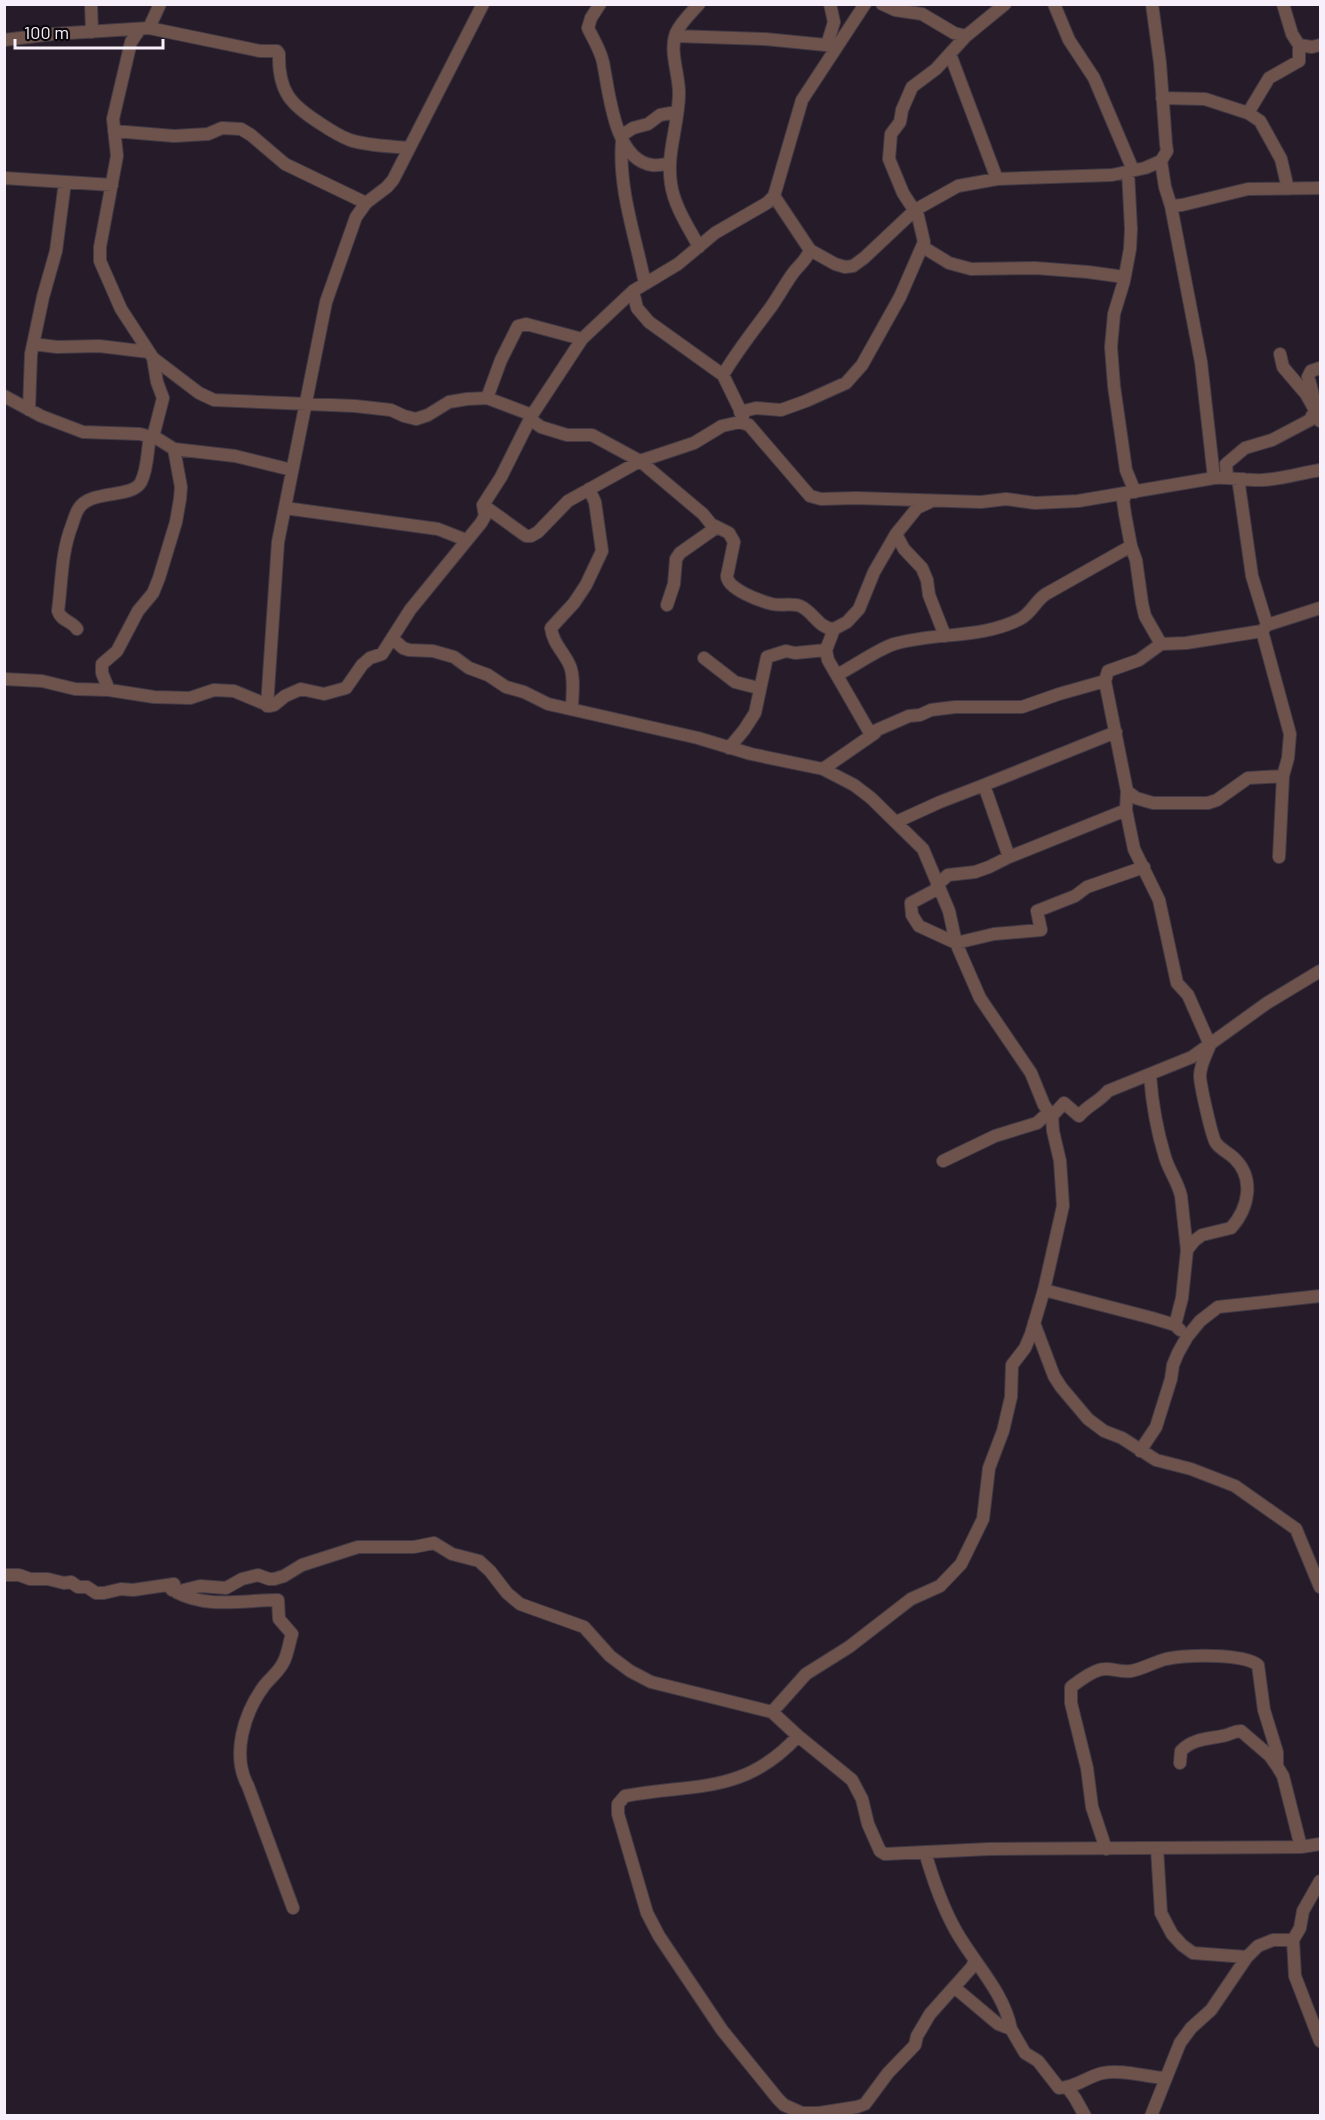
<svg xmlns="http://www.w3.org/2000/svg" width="1325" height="2120" font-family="Barlow,sans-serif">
  <rect width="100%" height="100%" fill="#261c29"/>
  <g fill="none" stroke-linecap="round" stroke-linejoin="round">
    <!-- minor casing -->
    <g stroke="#433a46" stroke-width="14">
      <path id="minor" d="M91 4 92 32
        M600 4 591 18 588 28C593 39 600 49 603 62 609 91 614 160 652 165 658 166 665 164 670 163
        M882 4 895 10 922 14 954 33 966 36
        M1054 4 1069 40 1094 78 1133 170
        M1283 4 1292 34 1299 45 1312 47 1320 45
        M149 28 160 4
        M140 29 131 42 113 119 117 156 100 247V261L121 309 153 358 199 393 214 400 355 406 391 410 404 416 416 419 428 415 449 402 467 399 487 398 532 415
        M675 36 765 39 836 46
        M4 40 53 34 149 28 260 51H277L279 54C278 92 291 105 321 124 330 130 339 136 350 140 368 146 390 146 409 148
        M827 45 834 22 830 4
        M950 54 997 179
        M1162 98 1205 99 1248 113 1260 121 1281 159 1288 189
        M1248 113 1269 78 1299 61V45
        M114 131 174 136 208 134 222 128 241 129 251 135 285 164 366 203
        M621 136 633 128 648 124 660 115 677 112
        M622 141C618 189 636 238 645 284
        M1161 161 1165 187 1171 206 1201 362 1214 478
        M1128 171 1131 229 1130 249 1124 281 1114 314 1111 347 1114 386 1126 470 1135 492
        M4 178 112 185
        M774 196 810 250 835 264 845 267 853 266 864 258 915 210 958 186 997 179 1112 175 1145 168 1161 161 1167 151 1166 144 1160 63 1152 4
        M1171 206 1182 205 1248 189 1320 188
        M699 247C689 228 674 206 671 184 666 153 679 124 679 93 679 73 669 52 676 33 681 22 691 13 699 4
        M923 247 949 263 971 269 1035 268 1088 272 1124 277
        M810 250C805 263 798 265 791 276 784 286 778 297 771 307 754 330 737 351 723 375L743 416 740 422 749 425 810 496 821 499 856 498 981 502 1006 499 1035 503 1078 501 1214 478C1231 477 1247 481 1263 480 1283 479 1301 473 1320 470
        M633 291 637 308 649 322 723 375
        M33 344 57 347 99 346 149 352
        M1320 368 1311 371 1308 377C1314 392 1313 407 1320 421
        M4 396 41 416 83 432 140 434 158 439 174 449 235 456 292 470
        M487 398 501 360 518 326 526 324 582 339
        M29 410 31 354 43 297 56 251 65 182
        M740 412 756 408 781 410 806 401 846 383 862 365 900 297 924 242 918 216 903 193 889 159 891 134 900 122 902 110 912 87 936 69 966 36 1005 4
        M530 419 541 427 567 435H592L640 461 703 514 711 524 729 533 734 542 727 576C727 589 760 601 772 604 781 606 792 603 800 606 813 611 819 629 834 629
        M153 437 163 398 157 382 153 358
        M1227 477 1226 464 1245 448 1272 440 1310 420 1315 410 1306 394 1283 367 1280 354
        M1243 479 1239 485 1252 576 1267 625
        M1127 493 1123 500 1125 514 1131 546 1136 560 1142 603 1145 616 1161 644
        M930 502 917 508 896 534 874 572 859 609 847 622 834 629 826 650 828 660 870 733 909 716 920 715 931 710 955 707H1022L1059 694 1105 681 1108 671 1139 660 1161 644 1186 643 1262 631 1267 625 1320 608
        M483 505 526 536H531L538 532 568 501 640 461 694 443 722 426 740 422
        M285 508 438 529 466 540
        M896 534 904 549 922 568 927 580 929 595 945 636
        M667 605 674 584 676 559 680 553 717 527
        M77 629C72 621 61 621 58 611 62 581 61 553 72 525 74 519 76 512 79 508 92 489 132 499 141 482 148 468 147 451 150 437
        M1262 631 1290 734 1288 758 1283 776 1279 857
        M392 638 403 648 409 650 433 651 454 657 469 668 488 675 506 687 524 692 548 704 698 738 751 754 823 769 854 785 871 798 923 849 949 911 956 943 980 998 1031 1073 1044 1105 1052 1116
        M704 658 735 682 758 688
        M837 675C853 667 878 649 894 644 935 632 981 639 1020 619 1032 613 1035 601 1046 594L1131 546
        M4 679 42 681 75 689 109 690 154 697 190 698 214 690 234 691 270 706 274 705 285 696 301 689 324 694 346 688 362 665 370 658 382 654 410 610 481 523 485 516 483 505 501 477 532 415 582 339 633 291 678 264 715 233 767 203 774 196 802 100 865 4
        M1105 681 1127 791 1126 810 1134 849 1159 900 1177 983 1188 995 1210 1045C1206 1055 1200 1065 1200 1076 1200 1084 1212 1138 1216 1143 1220 1149 1229 1153 1234 1158 1255 1178 1249 1208 1231 1228L1202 1235 1194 1241 1187 1250 1182 1298 1175 1325
        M109 690 102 673V664L117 651 138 611 153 593 159 578 176 522 180 499 181 487 174 449
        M267 706 278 542 326 302 356 217 366 203 387 187 393 180 483 4
        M572 709C572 696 575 679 570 666 564 652 553 644 551 628L574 603 586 585 602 551 595 502 589 489
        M729 748 744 730 755 713 767 657 786 651 795 653 826 650
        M823 769 875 733
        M1127 791 1136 798 1153 803H1208L1217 800 1248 778 1283 776
        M896 822 940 802 984 785
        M1009 857 984 785 1116 732
        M937 885 948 875 975 872 989 867 1009 857 1126 810
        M939 888 911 903 912 915 919 926 956 943 994 934 1041 930 1037 911 1075 896 1087 887 1144 867
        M1150 1075C1152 1103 1157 1131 1165 1157 1169 1171 1178 1182 1181 1196L1187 1250
        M943 1161 995 1136 1037 1123 1049 1112
        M1044 1290 1152 1318 1175 1325 1180 1330
        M1034 1323 1054 1376 1061 1387 1088 1419 1104 1431 1122 1438 1156 1460 1191 1469 1235 1486 1296 1529 1320 1587
        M1140 1451 1156 1427 1171 1379 1173 1365 1178 1353 1187 1337 1200 1321 1218 1307 1320 1296
        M4 1575H19L30 1579H48L64 1583 71 1582 78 1587H87L96 1593H104L121 1589 133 1590 174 1584 172 1590 180 1591 200 1586 226 1588 242 1579 258 1575 269 1579H274L284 1576 302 1565 358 1547H414L434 1543 452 1554 479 1561 490 1571 507 1593 520 1604 584 1627 610 1656 630 1671 651 1682 772 1712 798 1736 852 1780 862 1799 868 1824 880 1851 885 1854 989 1849 1301 1847 1320 1844
        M176 1592C208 1609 243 1600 278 1600L279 1619 292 1634C289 1643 288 1653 284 1661 280 1671 270 1678 264 1686 244 1713 231 1755 248 1786L293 1908
        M772 1712 806 1674 849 1647 911 1599 940 1586 961 1564 983 1519 989 1468 1003 1431 1011 1397 1012 1365 1025 1348 1031 1334 1044 1290 1063 1206 1060 1161 1053 1131 1052 1116 1064 1103 1079 1116C1088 1105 1099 1102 1108 1091L1192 1057 1267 1003 1320 971
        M798 1736C744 1795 695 1783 625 1796L618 1804V1814L647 1913 659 1936 722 2030 778 2099 784 2105 802 2113H819L857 2107 865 2104 888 2073 915 2045 917 2036 930 2014 972 1967 974 1962
        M1180 1763 1181 1751C1192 1739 1207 1739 1222 1736 1230 1735 1233 1731 1241 1731L1270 1756 1277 1766
        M1157 1848 1161 1913 1172 1934 1182 1945 1193 1953 1247 1957
        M1106 1849 1092 1807 1087 1768 1071 1703V1687C1079 1681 1089 1673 1099 1670 1109 1666 1120 1673 1131 1671 1143 1669 1154 1662 1166 1659 1187 1655 1242 1653 1258 1665L1264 1710 1277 1752V1766L1283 1776 1301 1847
        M925 1852C933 1880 942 1906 956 1931 974 1963 1004 1992 1011 2029
        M1320 1881 1303 1911 1300 1928 1293 1940 1295 1976 1320 2041
        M954 1987 998 2024 1011 2029 1025 2053 1038 2061 1059 2088C1075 2088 1088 2076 1103 2073 1122 2069 1146 2077 1165 2078
        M1067 2087 1075 2098 1085 2116
        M1151 2116 1180 2043 1191 2028 1211 2010 1247 1957 1258 1946 1273 1940H1293"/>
    </g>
    <!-- minor -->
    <use href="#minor" stroke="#6d534b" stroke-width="12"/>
  </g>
  <!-- border -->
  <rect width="1325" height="2120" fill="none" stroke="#f7eff9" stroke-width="12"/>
  <!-- scale -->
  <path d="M15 39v9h148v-9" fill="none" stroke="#f7eff9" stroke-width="3"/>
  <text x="24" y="39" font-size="18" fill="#f7eff9" stroke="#0d080e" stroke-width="4.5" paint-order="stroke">100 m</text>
</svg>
